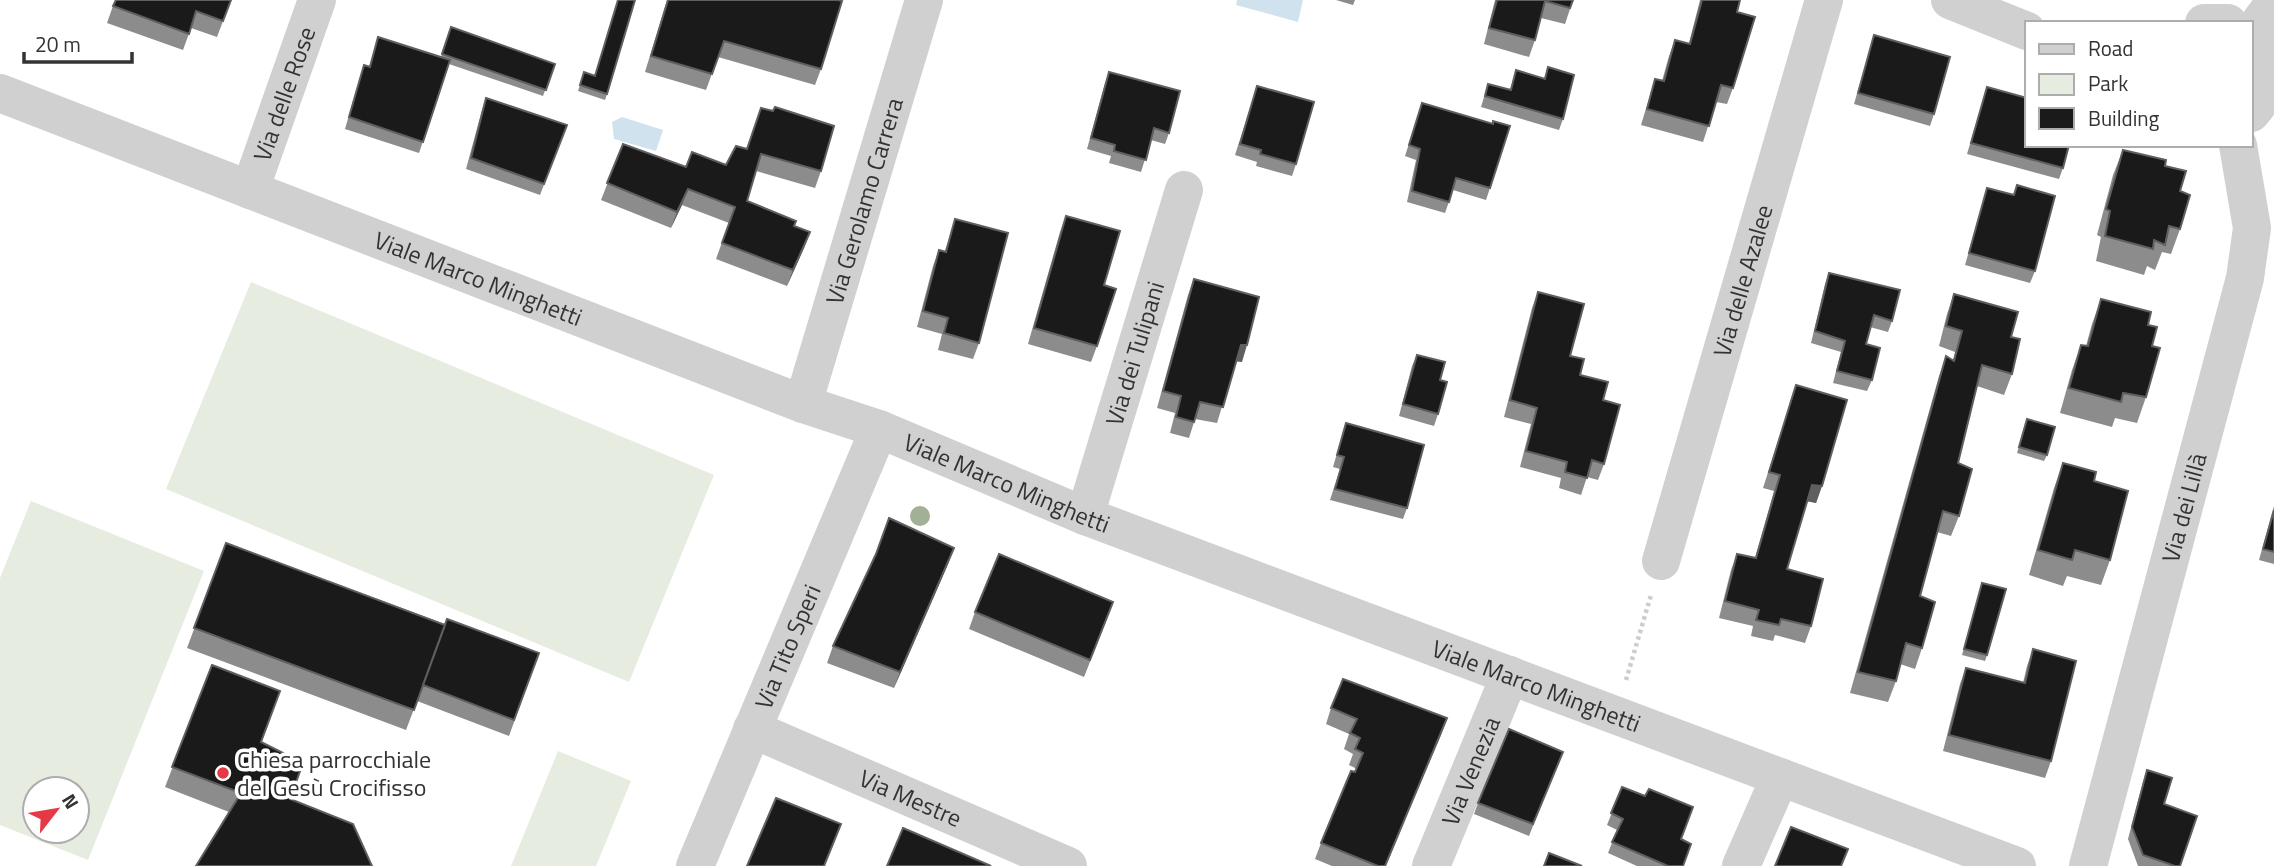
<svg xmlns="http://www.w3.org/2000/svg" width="2274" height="866" font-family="'Titillium Web',sans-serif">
  <rect width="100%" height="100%" fill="#fff"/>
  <!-- green -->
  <path fill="#e6ecdf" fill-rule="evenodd" d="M251 282 714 475 629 682 166 489Z
    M31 501 204 571 88 860 0 825V578ZM77 789V831H35V789Z
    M558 751 631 781 596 866H511Z"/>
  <!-- water -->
  <path fill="#cfe2ee" d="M1237 0H1303L1298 22 1236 5Z
    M622 117 663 130 656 151 614 139 612 122Z"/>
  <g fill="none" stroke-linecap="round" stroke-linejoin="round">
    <!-- path -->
    <path stroke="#cdcdcd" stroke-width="4.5" stroke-dasharray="3.5 3.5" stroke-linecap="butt" d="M1626 680 1651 595"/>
    <!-- minor -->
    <g stroke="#d0d0d0" stroke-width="38">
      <path d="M1950 0 2027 31"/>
      <path d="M2204 23H2228"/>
      <path d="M2251 34C2273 58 2274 89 2251 113"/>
      <path d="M2251 34 2274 3"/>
      <path id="s1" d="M0 93 803 404 879 429 1085 516 2017 866"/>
      <path id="s2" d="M250 190 317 0"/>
      <path id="s3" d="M803 404 924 0"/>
      <path id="s4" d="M1085 516 1184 190"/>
      <path id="s5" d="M1661 561 1824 0"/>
      <path id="s6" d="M752 729 1068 866"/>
      <path id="s7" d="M695 866 879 429"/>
      <path id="s8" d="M1431 866 1510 675"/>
      <path d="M1741 866 1780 777"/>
      <path id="s9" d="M2088 866 2245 278 2252 228 2238 145"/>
    </g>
  </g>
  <!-- trees -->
  <circle fill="#a2b095" cx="920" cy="516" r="10"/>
  <!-- wall -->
  <path fill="#8c8c8c" d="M115 0H231L217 37 191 28 183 50 107 23Z
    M667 0H838L821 69 815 85 718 57 706 90 645 72Z
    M1336 0H1355L1353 5Z
    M1495 0H1573L1565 24 1541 18 1535 40 1529 57 1484 44Z
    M1700 0H1740L1737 12 1733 88 1727 104 1716 102 1703 142 1641 125 1655 79 1662 81 1669 56 1675 40 1689 43Z
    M451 27 555 64 543 96 449 64 419 153 345 129 360 77 364 65 369 67 378 37 441 57Z
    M1874 35 1934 114 1930 126 1854 104Z
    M1548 67 1563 119 1559 130 1481 107 1488 84 1510 90 1516 70 1544 79Z
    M584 72 594 76 607 94 605 100 578 91Z
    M1109 72 1169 133 1165 144 1151 140 1141 172 1109 163 1111 156 1087 149 1105 83Z
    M1257 86 1296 164 1292 176 1256 166 1257 162 1235 155Z
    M1987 87 2063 168 2059 179 1967 154Z
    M486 98 567 125 540 195 466 169 482 110Z
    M1422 103 1490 188 1486 200 1453 190 1445 213 1407 202 1416 160 1405 156Z
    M623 144 686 167 726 165 736 146 821 171 815 188 756 171 747 201 794 226 810 232 804 248 787 286 716 259 729 223 682 205 671 228 601 200Z
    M2123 150 2165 166 2180 191V229L2171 254 2162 252 2155 270 2147 266 2144 275 2096 261 2101 237 2097 235 2113 175Z
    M2017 185 2035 271 2030 283 1965 265 1987 188 2014 195Z
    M1066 216 1104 285 1097 346 1091 362 1028 344 1060 232Z
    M955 219 979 343 973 359 938 350 942 334 917 327 933 266 939 250 945 251Z
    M1829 273 1892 321 1888 332 1870 327 1866 344 1872 380 1867 391 1833 383 1841 352 1811 343 1825 284Z
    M1194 279 1242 362 1236 361 1217 423 1195 419 1189 438 1170 433 1175 413 1157 408 1188 295Z
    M1538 292 1580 375 1603 400 1604 464 1598 480 1587 477 1581 495 1559 488 1561 478 1520 467 1531 424 1504 417 1532 308Z
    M1954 294 2011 337 2012 374 2004 395 1977 386 1958 463 1959 516 1951 536 1937 532 1920 596 1922 648 1915 669 1900 664 1896 681 1888 702 1850 693 1939 376 1946 356 1953 360 1955 352 1939 346 1947 314Z
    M2101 299 2148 325 2152 346 2146 397 2137 423 2115 418 2112 427 2060 413 2072 370 2081 345 2086 346 2092 324Z
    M1417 355 1440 380 1438 414 1434 426 1399 416 1412 366Z
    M1796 385 1822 486 1816 503 1807 501 1787 569 1811 626 1805 643 1775 635 1773 641 1751 636 1753 626 1719 618 1731 570 1737 554 1755 558 1774 491 1763 488Z
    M2027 419 2047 455 2044 461 2017 453Z
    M1346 423 1407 508 1403 519 1330 500 1340 469 1333 467Z
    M2063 463 2094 481 2110 560 2101 585 2067 576 2063 586 2029 575 2054 488Z
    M2274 506V564L2259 560Z
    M226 543 445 624 539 653 509 736 417 701 406 730 187 648Z
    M954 548 948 564 894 688 827 663 833 646Z
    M1982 583 1987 655 1985 661 1962 655Z
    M975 612 1107 619 1084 677 969 629Z
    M2033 649 2051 761 2045 778 1943 751 1960 684 1966 668 2023 683 2027 666Z
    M212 665 261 742 290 799 229 812 165 787Z
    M1331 708 1447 718 1386 866H1332L1315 859 1321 843 1357 769 1349 765 1353 754 1344 749 1349 734 1326 724Z
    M1558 763 1529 836 1474 814 1478 803Z
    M2147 770 2180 866H2138L2128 839 2143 782Z
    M1622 787 1681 839 1683 866H1637L1608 853 1617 830 1607 825Z"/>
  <!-- shaded-wall -->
  <path fill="#5f5f5f" d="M688 189 682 205 671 228 677 212Z
    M810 232 804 248 787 286 793 270Z
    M1241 345H1247L1242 362 1235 361Z
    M1812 485 1822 486 1816 503 1806 501Z
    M954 548 948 564 894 688 900 672Z
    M1447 718 1441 735 1385 866Z"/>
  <!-- building -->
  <path fill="#1a1a1a" stroke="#5f5f5f" stroke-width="2" d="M116 0H231L223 21 196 11 189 34 113 6Z
    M618 0H635L607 94 580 85 584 72 595 76Z
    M668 0H838L842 1 821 69 724 41 712 74 651 56Z
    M1497 0H1573L1570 8 1545 1 1535 40 1489 28Z
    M1702 0H1740L1737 12 1755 17 1733 88 1721 85 1709 126 1647 109 1655 79 1664 81 1675 40 1690 44Z
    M451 27 555 64 546 90 442 54Z
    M1874 35 1950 57 1934 114 1858 93Z
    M378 37 450 60 423 142 349 117 364 65 370 67Z
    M1548 67 1574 75 1563 119 1485 96 1488 84 1511 90 1516 70 1545 79Z
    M1109 72 1180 91 1169 133 1154 128 1146 160 1114 151 1115 145 1091 138Z
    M1257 86 1314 102 1296 164 1260 154 1261 150 1240 144Z
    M1987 87 2027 98V145H2069L2063 168 1971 143Z
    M486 98 567 125 544 184 471 158Z
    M1422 103 1493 124V121L1510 126 1490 188 1456 178 1449 202 1412 191 1420 149 1409 145Z
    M775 107 834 126 821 171 761 154 747 201 796 221 794 226 810 232 793 270 722 243 735 207 688 189 677 212 607 183 623 144 686 167 692 152 726 165 736 146 747 149 761 108 773 111Z
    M2123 150 2166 160 2165 166 2186 171 2180 191 2190 195 2180 229 2169 226 2165 245 2154 240 2153 249 2105 236 2110 211 2106 209Z
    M2017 185 2055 196 2035 271 1969 253 1987 188 2014 195Z
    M1066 216 1120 231 1104 285 1116 289 1097 346 1034 328Z
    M955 219 1008 233 979 343 944 333 948 318 923 311 939 250 946 252Z
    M1829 273 1900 290 1892 321 1874 315 1866 344 1880 348 1872 380 1837 371 1845 341 1815 331Z
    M1194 279 1259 297 1247 345H1241L1223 407 1200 402 1194 422 1176 417 1181 396 1163 391Z
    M1538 292 1584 304 1570 356 1584 359 1580 375 1608 382 1603 400 1620 405 1604 464 1592 460 1587 478 1565 472 1567 462 1526 451 1537 408 1510 400Z
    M1954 294 2018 312 2011 337 2020 339 2012 374 1982 365 1958 463 1972 469 1959 516 1943 511 1920 596 1935 602 1922 648 1906 643 1896 681 1858 672 1946 356 1954 361 1962 331 1946 326Z
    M2101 299 2151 312 2148 325 2157 327 2152 346 2160 348 2146 397 2123 393 2121 402 2069 388 2081 345 2088 346Z
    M1417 355 1445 362 1440 380 1447 382 1438 414 1403 404Z
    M1796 385 1847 400 1822 486 1812 485 1787 569 1823 579 1811 626 1781 619 1779 625 1756 620 1759 610 1725 601 1737 554 1756 558 1780 475 1769 472Z
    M2027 419 2055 427 2047 455 2019 447Z
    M1346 423 1424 445 1407 508 1335 489 1344 457 1337 455Z
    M2063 463 2096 472 2094 481 2128 491 2110 560 2075 550 2072 560 2038 550Z
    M2274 510V552L2263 549Z
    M889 518 954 548 900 672 833 646 876 554Z
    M226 543 445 625 414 710 194 628Z
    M999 554 1113 602 1090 660 975 612Z
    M1982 583 2006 589 1987 655 1964 649Z
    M447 619 539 653 514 720 423 685Z
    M2033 649 2076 661 2051 761 1949 735 1966 668 2025 683Z
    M212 665 280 691 261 742 303 763 290 799 353 824 372 866H196L241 793 172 767Z
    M1343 679 1447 718 1385 866H1378L1321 843 1351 771 1355 772 1363 753 1355 749 1360 738 1350 733 1357 719 1331 708Z
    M1509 729 1563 752 1533 824 1478 803Z
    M2147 770 2172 778 2164 804 2197 816 2180 866H2175L2143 855 2132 827Z
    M1622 787 1645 796 1649 789 1693 807 1681 839 1691 844 1683 866H1668L1612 842 1623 819 1611 813Z
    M776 798 841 824 824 866H747Z
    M1791 827 1848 849 1841 866H1775Z
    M903 828 991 866H887Z
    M1549 853 1582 866H1544Z"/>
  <!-- markers -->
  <circle fill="#e63946" stroke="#fff" stroke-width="2.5" cx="223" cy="773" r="7"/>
  <g text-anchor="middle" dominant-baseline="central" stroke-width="7" stroke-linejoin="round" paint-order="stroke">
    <!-- street labels -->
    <g font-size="24" fill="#333" stroke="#fff">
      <text stroke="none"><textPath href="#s2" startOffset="102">Via delle Rose</textPath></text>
      <text stroke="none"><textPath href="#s3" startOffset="212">Via Gerolamo Carrera</textPath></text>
      <text stroke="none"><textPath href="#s1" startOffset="513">Viale Marco Minghetti</textPath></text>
      <text stroke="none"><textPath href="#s5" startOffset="292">Via delle Azalee</textPath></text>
      <text stroke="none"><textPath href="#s4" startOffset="170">Via dei Tulipani</textPath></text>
      <text stroke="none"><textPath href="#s1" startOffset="1080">Viale Marco Minghetti</textPath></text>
      <text stroke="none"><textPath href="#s9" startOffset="371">Via dei Lillà</textPath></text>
      <text stroke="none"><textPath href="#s7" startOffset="238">Via Tito Speri</textPath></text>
      <text stroke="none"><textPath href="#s1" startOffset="1647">Viale Marco Minghetti</textPath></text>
      <text stroke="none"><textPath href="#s8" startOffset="103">Via Venezia</textPath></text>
      <text stroke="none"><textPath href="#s6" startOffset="173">Via Mestre</textPath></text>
    </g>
    <!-- poi labels -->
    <g font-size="24" fill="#333" stroke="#fff" text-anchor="start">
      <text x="237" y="759">Chiesa parrocchiale<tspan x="237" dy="28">del Gesù Crocifisso</tspan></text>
    </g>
  </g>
  <!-- legend -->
  <rect x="2025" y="21" width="228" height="126" fill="#ffffff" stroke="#adadad" stroke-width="2"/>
  <rect x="2039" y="44" width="35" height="10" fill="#d0d0d0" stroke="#adadad" stroke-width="2"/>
  <text x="2088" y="56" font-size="21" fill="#333333">Road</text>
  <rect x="2039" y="74" width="35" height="21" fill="#e6ecdf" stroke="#adadad" stroke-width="2"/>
  <text x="2088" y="91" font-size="21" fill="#333333">Park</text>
  <rect x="2039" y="108" width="35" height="21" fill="#1a1a1a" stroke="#adadad" stroke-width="2"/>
  <text x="2088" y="126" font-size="21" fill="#333333">Building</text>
  <!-- north arrow -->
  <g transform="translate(56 810) rotate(59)"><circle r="33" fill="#ffffff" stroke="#adadad" stroke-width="2"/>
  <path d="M0-5L12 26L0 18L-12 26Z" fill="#e63946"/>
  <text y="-10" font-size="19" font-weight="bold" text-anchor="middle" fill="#333333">N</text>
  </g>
  <!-- scale -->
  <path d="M24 52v10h108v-10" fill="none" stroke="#333333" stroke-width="3.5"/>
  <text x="35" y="52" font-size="21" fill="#333333" stroke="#ffffff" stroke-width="5" paint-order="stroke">20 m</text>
</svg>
